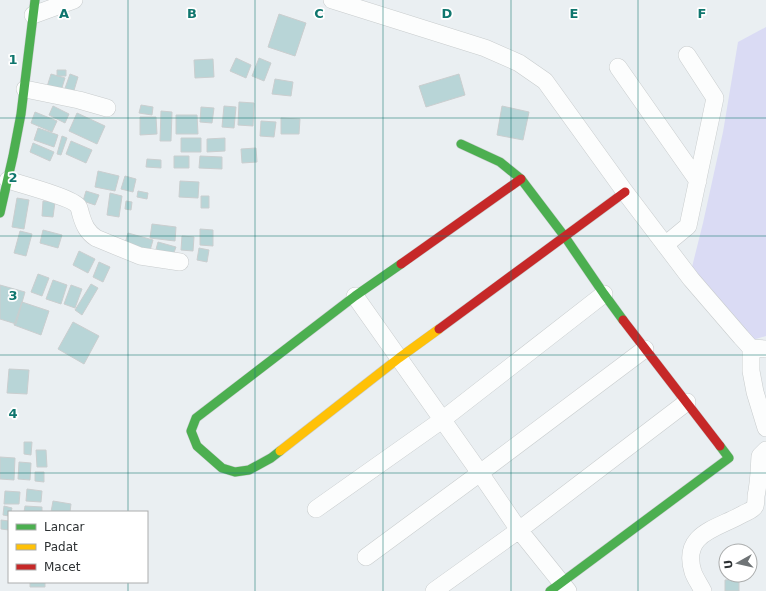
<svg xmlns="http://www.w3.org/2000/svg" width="766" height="591" font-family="'DejaVu Sans',sans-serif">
  <rect width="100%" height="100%" fill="#eaeff2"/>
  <!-- water -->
  <path fill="#dadbf4" d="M766 27V336L746 342 690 275 703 223 723 132 738 42Z"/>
  <!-- building -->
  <path fill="#b8d5d7" stroke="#cacecf" d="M279 14 306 23 295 56 268 47Z
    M236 58 251 65 246 78 230 71Z
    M259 58 271 63 264 81 252 76Z
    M213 59 214 77 195 78 194 60Z
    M57 70H66V76H57Z
    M51 74 65 78 60 94 46 90Z
    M70 74 78 77 72 97 63 94Z
    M459 74 465 95 426 107 419 86Z
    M275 79 293 82 291 96 272 94Z
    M239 102 254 103 253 126 238 125Z
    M141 105 153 107 152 115 139 113Z
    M53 106 69 114 65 123 49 115Z
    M224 106 236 107 234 128 222 127Z
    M502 106 529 112 523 140 497 135Z
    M201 107 214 108 212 123 200 122Z
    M161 111 172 112 171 141H160Z
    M35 112 57 121 52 132 31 123Z
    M77 113 105 126 97 144 69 131Z
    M176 115H197L198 134H176Z
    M140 117H156L157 134 140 135Z
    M281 118 300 119 299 134H281Z
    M261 121 276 122 274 137 260 136Z
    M38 128 58 135 54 147 34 140Z
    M62 136 67 138 61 155 57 154Z
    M181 138H201V152H181Z
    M225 138V151L207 152V139Z
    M71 141 92 150 86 163 66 154Z
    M33 143 54 152 50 161 30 152Z
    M256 148 257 162 242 163 241 149Z
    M174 156H189V168H174Z
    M200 156 222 157V169L199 168Z
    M147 159 161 160V168L146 167Z
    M98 171 119 176 115 191 95 187Z
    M125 176 136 179 133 192 121 189Z
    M180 181 199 182 198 198 179 197Z
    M86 191 99 195 95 205 83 201Z
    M138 191 148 193 147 199 137 197Z
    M110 193 122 196 119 217 107 215Z
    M201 196H209V208H201Z
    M17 198 29 200 24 229 12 227Z
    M43 201 55 202 53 217 42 216Z
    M126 201 132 202 131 210 125 209Z
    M152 224 176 227 175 241 150 238Z
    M200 229 213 230V246L200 245Z
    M43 230 62 235 58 248 40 243Z
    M20 231 32 234 26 256 14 253Z
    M128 233 153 240 149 254 124 247Z
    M182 236 194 237 193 251 181 250Z
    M158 242 176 247 172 258 155 253Z
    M199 248 209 250 207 262 197 260Z
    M79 251 95 259 88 273 73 265Z
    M99 262 110 267 103 282 93 277Z
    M38 274 49 278 42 296 31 292Z
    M53 280 67 285 61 304 46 299Z
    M91 284 98 288 82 315 75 310Z
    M0 285 25 292 16 324 0 319Z
    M71 285 82 289 75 308 64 304Z
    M22 302 49 311 41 335 14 325Z
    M73 322 99 336 84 364 58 349Z
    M9 369 29 370 27 394 7 393Z
    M24 442H32L31 455 24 454Z
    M36 450H46L47 467H37Z
    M0 457 15 458 14 480 0 479Z
    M19 462 31 463 30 480 18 479Z
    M35 472H44V482L35 481Z
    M27 489 42 491 41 502 26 501Z
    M5 491 20 492 19 504H4Z
    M53 501 71 504 70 512H51Z
    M4 506 12 508 11 512H9V516L3 515Z
    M25 506 42 507V512H24Z
    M1 520 9 521V530L1 529Z
    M739 579V591H725V580Z
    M30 582H45V587H30Z"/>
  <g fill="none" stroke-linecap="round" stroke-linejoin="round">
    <!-- street casing -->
    <g stroke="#c8cccd" stroke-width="18">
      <path id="street" d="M332 0 485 48 519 63 545 81 625 192 691 279 741 337 751 348 766 349
        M33 15 74 0
        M618 67 698 181
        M25 89 79 100 107 108
        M8 180C20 184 73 198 78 206 80 209 80 212 81 215 84 225 87 232 96 238L140 256 180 262
        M665 245 688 226 715 98 687 55
        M355 296 480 473 519 530 568 591
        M751 348V371L755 392 766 428
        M316 509 442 420 604 294
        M366 557 480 473 645 349
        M434 591 519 530 687 402
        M703 591C700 585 695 578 693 572 681 533 717 529 743 514 747 512 753 510 755 506 756 503 756 499 756 496 759 483 759 470 760 456L766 450"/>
    </g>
    <!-- fast casing -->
    <g stroke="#c8cccd" stroke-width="10">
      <path id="fast" d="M461 144 500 162 521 179 565 237 604 294 623 320
        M0 213 13 156 21 114 35 0
        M280 451 271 458 249 470 235 472 222 468 197 446 191 431 196 418 355 296 401 264
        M550 591 729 458 720 446"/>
    </g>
    <!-- slow casing -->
    <g stroke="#c8cccd" stroke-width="10">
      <path id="slow" d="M280 451 399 358 439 329"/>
    </g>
    <!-- jam casing -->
    <g stroke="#c8cccd" stroke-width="10">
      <path id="jam" d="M401 264 521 179
        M623 320 720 446
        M439 329 625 192"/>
    </g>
    <!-- street -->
    <use href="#street" stroke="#fcfdfd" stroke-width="17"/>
    <!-- fast -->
    <use href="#fast" stroke="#4caf50" stroke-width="9"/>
    <!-- slow -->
    <use href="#slow" stroke="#ffc107" stroke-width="9"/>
    <!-- jam -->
    <use href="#jam" stroke="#c62828" stroke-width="9"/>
  </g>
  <!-- grid -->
  <path fill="none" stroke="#0f766e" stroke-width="1" stroke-opacity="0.55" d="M128 0V512M255 0V591M383 0V591M511 0V591M638 0V591M0 118H766M0 236H766M0 355H766M0 473H766M128 582V591"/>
  <g font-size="13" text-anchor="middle" font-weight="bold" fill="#0f766e" stroke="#fff" stroke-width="3.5" stroke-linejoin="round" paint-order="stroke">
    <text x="64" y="18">A</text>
    <text x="192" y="18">B</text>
    <text x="319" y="18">C</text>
    <text x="447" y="18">D</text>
    <text x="574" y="18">E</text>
    <text x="702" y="18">F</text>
    <text x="13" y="64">1</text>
    <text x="13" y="182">2</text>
    <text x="13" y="300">3</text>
    <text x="13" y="418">4</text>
  </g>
  <!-- legend -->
  <rect x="8" y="511" width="140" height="72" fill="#ffffff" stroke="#abadad"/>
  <rect x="16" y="524" width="20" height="6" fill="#4caf50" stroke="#abadad"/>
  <text x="44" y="531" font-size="12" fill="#2d3133">Lancar</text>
  <rect x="16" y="544" width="20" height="6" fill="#ffc107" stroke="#abadad"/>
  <text x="44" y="551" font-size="12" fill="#2d3133">Padat</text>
  <rect x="16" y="564" width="20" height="6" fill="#c62828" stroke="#abadad"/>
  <text x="44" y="571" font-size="12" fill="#2d3133">Macet</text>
  <!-- north arrow -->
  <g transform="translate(738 563) rotate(262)"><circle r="19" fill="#ffffff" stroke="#abadad"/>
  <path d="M0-3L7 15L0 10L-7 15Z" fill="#6f7476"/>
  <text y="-6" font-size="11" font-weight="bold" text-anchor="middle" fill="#2d3133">U</text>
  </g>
</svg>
